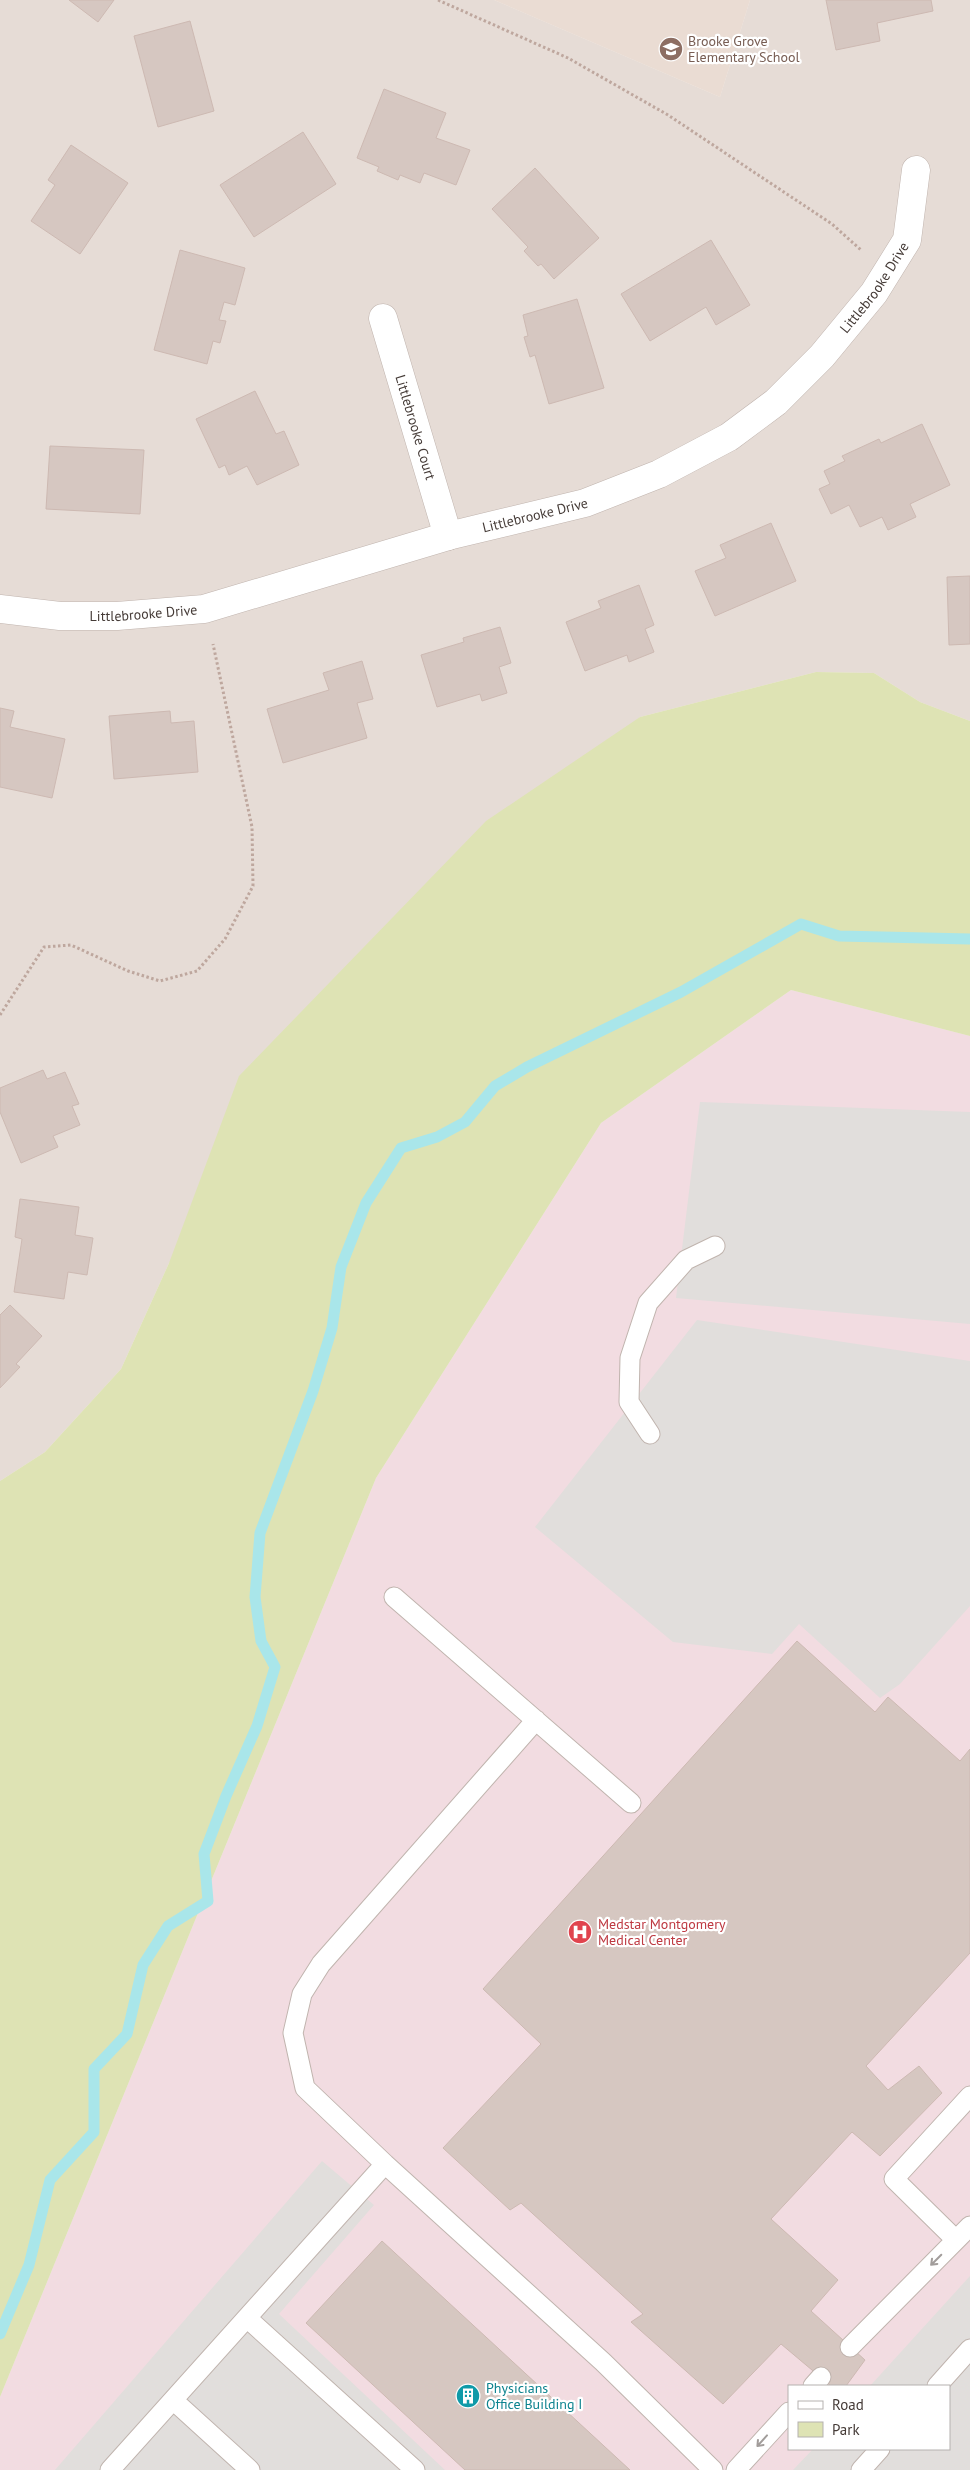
<svg xmlns="http://www.w3.org/2000/svg" width="970" height="2470" font-family="'PT Sans',sans-serif">
  <rect width="100%" height="100%" fill="#f2ece8"/>
  <!-- residential -->
  <path fill="#e6dcd6" d="M0 0H494L720 97 750 0H970V721L920 702 874 673 816 672 640 717 169 1263 121 1369 45 1452 0 1481Z"/>
  <!-- education -->
  <path fill="#eadcd3" d="M494 0H750L720 97Z"/>
  <!-- medical -->
  <path fill="#f2dce1" fill-rule="evenodd" d="M791 990 970 1036V2470H0V2397L376 1478 601 1123ZM789 2386H949V2449H789Z"/>
  <!-- green -->
  <path fill="#dee3b4" d="M816 672 874 673 920 702 970 721V1036L791 990 601 1123 376 1478 0 2397V1481L45 1452 121 1369 169 1263 239 1076 486 821 640 717Z"/>
  <!-- parking -->
  <path fill="#e1dedc" d="M700 1102 970 1112V1324L676 1298Z
    M697 1320 970 1361V1606L900 1684 880 1698 799 1624 772 1654 673 1642 535 1527Z
    M322 2161 374 2205 279 2314 445 2470H55Z
    M970 2276V2470H793L813 2449H949V2386H870Z"/>
  <g fill="none" stroke-linecap="round" stroke-linejoin="round">
    <!-- stream -->
    <path stroke="#a9e6ea" stroke-width="11" d="M0 2334 29 2265 50 2180 94 2132V2069L127 2034 143 1965 168 1926 208 1901 204 1854 226 1796 257 1726 275 1667 261 1641 255 1597 260 1533 313 1391 332 1328 341 1267 366 1203 401 1148 437 1137 465 1122 495 1086 527 1067 681 992 801 924 839 936 970 939"/>
  </g>
  <!-- building -->
  <path fill="#d6c7c1" stroke="#cdb9b2" d="M69 0H114L98 22Z
    M826 0H931L933 11 877 23 880 41 836 50Z
    M190 21 214 111 158 127 134 36Z
    M384 89 446 113 436 138 470 150 456 185 424 173 420 183 400 175 398 180 377 171 379 167 357 158Z
    M303 132 336 184 254 237 220 185Z
    M71 145 128 183 80 254 31 221 55 185 48 180Z
    M535 168 599 238 554 279 541 264 538 266 524 251 528 247 492 209Z
    M711 240 750 305 716 325 706 307 650 341 621 294Z
    M180 250 245 268 235 305 224 302 219 320 226 321 220 343 213 341 207 364 154 350Z
    M577 299 604 388 549 404 535 355 530 357 524 337 528 336 523 315Z
    M255 391 276 434 284 431 299 465 257 485 247 466 229 475 225 465 219 468 196 419Z
    M922 424 950 485 910 504 916 517 888 530 882 517 860 527 849 505 831 514 819 489 830 484 824 471 845 461 842 456 879 439 881 443Z
    M50 446 144 450 140 514 46 509Z
    M771 523 796 581 715 616 695 571 726 558 720 545Z
    M970 576V644L949 645 947 577Z
    M639 585 654 625 645 629 654 652 629 662 627 655 585 671 566 622 601 608 598 601Z
    M500 627 511 663 499 667 507 693 482 701 480 694 437 707 421 655 464 642 463 638Z
    M362 661 373 699 357 703 367 738 283 763 267 709 329 690 323 673Z
    M0 708 14 711 10 727 65 739 52 798 0 787Z
    M170 711 171 723 194 721 198 772 114 779 109 716Z
    M43 1070 47 1079 65 1072 79 1104 72 1106 80 1125 53 1136 58 1147 21 1163 0 1112V1088Z
    M20 1199 79 1207 75 1235 93 1238 87 1275 68 1272 64 1299 14 1292 22 1239 15 1237Z
    M10 1305 42 1336 16 1364 20 1367 0 1388V1315Z
    M797 1641 875 1712 888 1697 960 1761 970 1749V1953L866 2066 888 2090 919 2066 942 2093 880 2156 852 2132 771 2219 838 2280 811 2311 865 2360 846 2386H831L781 2344 723 2404 631 2322 643 2314 521 2203 510 2210 443 2148 541 2044 483 1989Z
    M382 2241 630 2470H465L306 2323Z"/>
  <g fill="none" stroke-linecap="round" stroke-linejoin="round">
    <!-- service casing -->
    <g stroke="#c0b4ae" stroke-width="21">
      <path id="service" d="M650 1434 629 1402 630 1358 648 1303 686 1260 715 1246
        M394 1597 631 1803
        M536 1720 321 1964 302 1994 293 2033 305 2088 385 2164 603 2362 713 2470
        M956 2240 894 2179 970 2096
        M247 2318 415 2470
        M850 2347 970 2226
        M813 2386 821 2377
        M937 2386 970 2349
        M173 2400 250 2470
        M110 2470 385 2164
        M736 2470 789 2412
        M861 2470 880 2449"/>
    </g>
    <!-- minor casing -->
    <g stroke="#c0b4ae" stroke-width="29">
      <g id="minor">
        <path id="s1" d="M383 318 448 536"/>
        <path id="s2" d="M0 609 60 616H117L204 609 448 536 585 503 659 474 729 437 776 402 822 356 874 293 907 240 916 170"/>
      </g>
    </g>
    <!-- path -->
    <path stroke="#bea79e" stroke-width="3" stroke-dasharray="2.5 2.5" stroke-linecap="butt" d="M438 0 568 58 668 115 832 224 861 250
      M0 1015 44 947 71 945 128 971 160 981 197 971 225 939 253 886 252 827 213 644"/>
    <!-- service -->
    <use href="#service" stroke="#fff" stroke-width="19"/>
    <!-- minor -->
    <use href="#minor" stroke="#fff" stroke-width="28"/>
  </g>
  <!-- one-way arrows -->
  <defs><path id="oneway-shaft" d="M-6 0H5M1.5-3L5.5 0L1.5 3" fill="none" stroke-width="1.6" stroke-linecap="round" stroke-linejoin="round" transform="scale(1.25)"/></defs>
  <g stroke="#a29d9b">
    <use href="#oneway-shaft" transform="translate(936 2260) rotate(135)"/>
    <use href="#oneway-shaft" transform="translate(762 2441) rotate(132)"/>
  </g>
  <!-- icons -->
  <defs>
    <g id="school-disc" transform="scale(1.25)"><circle r="9.5" fill="#8d6e63" stroke="#fff"/><path d="M0-5L7-2L0 1L-7-2ZM-4 1L0 2.5L4 1V4Q0 6-4 4Z" fill="#fff"/></g>
    <g id="hospital-disc" transform="scale(1.25)"><circle r="9.5" fill="#e0444e" stroke="#fff"/><path d="M-5-5h3v3.5h4V-5h3V5h-3V1.5h-4V5h-3Z" fill="#fff"/></g>
    <g id="building-disc" transform="scale(1.25)"><circle r="9.5" fill="#0f9aa8" stroke="#fff"/><path d="M-4-6H4V6H1V3H-1V6H-4ZM-2.5-4.3h1.7v1.8h-1.7ZM.8-4.3h1.7v1.8H.8ZM-2.5-1h1.7V.8h-1.7ZM.8-1h1.7V.8H.8Z" fill="#fff"/></g>
  </defs>
  <g fill-rule="evenodd">
    <use href="#school-disc" x="671" y="49"/>
    <use href="#hospital-disc" x="580" y="1932"/>
    <use href="#building-disc" x="468" y="2396"/>
  </g>
  <g text-anchor="middle" dominant-baseline="central" stroke-width="4.5" stroke-linejoin="round" paint-order="stroke">
    <!-- education labels -->
    <g font-size="14" fill="#785e54" stroke="#fff" text-anchor="start">
      <text x="688" y="41">Brooke Grove<tspan x="688" dy="16">Elementary School</tspan></text>
    </g>
    <!-- street labels -->
    <g font-size="14" fill="#453b37" stroke="#fff">
      <text stroke="none"><textPath href="#s2" startOffset="969">Littlebrooke Drive</textPath></text>
      <text stroke="none"><textPath href="#s1" startOffset="114">Littlebrooke Court</textPath></text>
      <text stroke="none"><textPath href="#s2" startOffset="549">Littlebrooke Drive</textPath></text>
      <text stroke="none"><textPath href="#s2" startOffset="144">Littlebrooke Drive</textPath></text>
    </g>
    <!-- health labels -->
    <g font-size="14" fill="#be3a42" stroke="#fff" text-anchor="start">
      <text x="598" y="1924">Medstar Montgomery<tspan x="598" dy="16">Medical Center</tspan></text>
    </g>
    <!-- culture labels -->
    <g font-size="14" fill="#0d838f" stroke="#fff" text-anchor="start">
      <text x="486" y="2388">Physicians<tspan x="486" dy="16">Office Building I</tspan></text>
    </g>
  </g>
  <!-- legend -->
  <rect x="788" y="2385" width="162" height="65" fill="#ffffff" stroke="#b5b1af"/>
  <rect x="798" y="2401" width="25" height="8" fill="#ffffff" stroke="#b5b1af"/>
  <text x="832" y="2410" font-size="15" fill="#453b37">Road</text>
  <rect x="798" y="2422" width="25" height="15" fill="#dee3b4" stroke="#b5b1af"/>
  <text x="832" y="2435" font-size="15" fill="#453b37">Park</text>
</svg>
